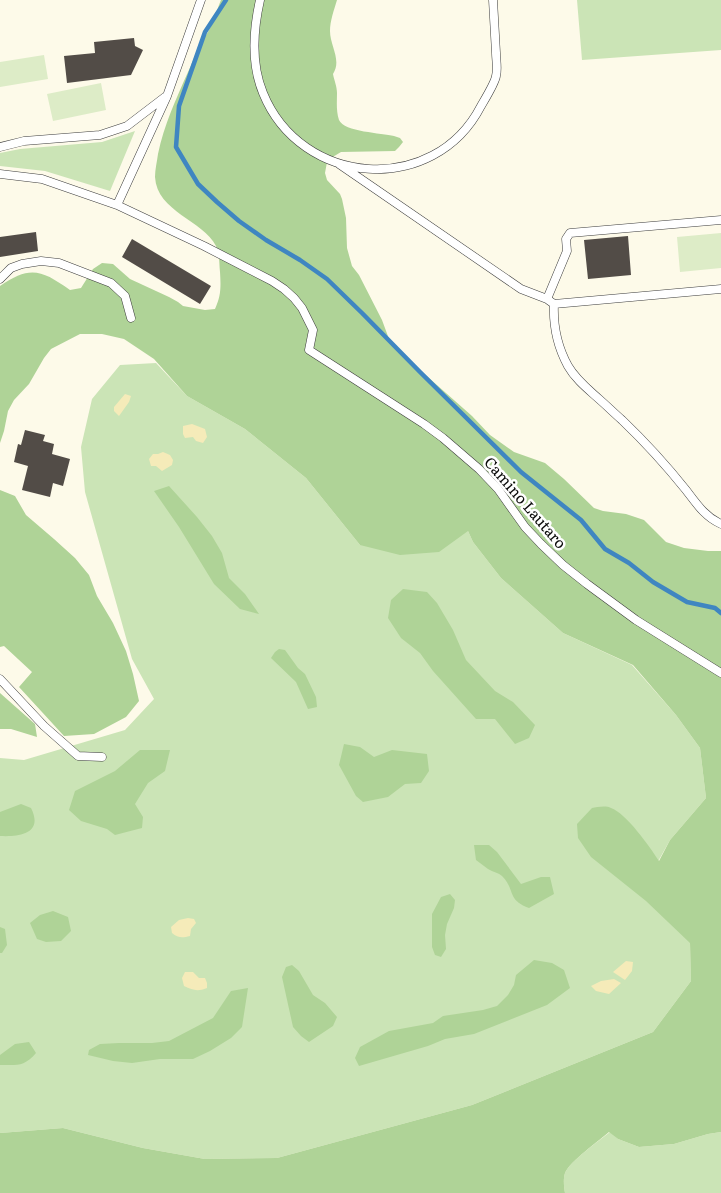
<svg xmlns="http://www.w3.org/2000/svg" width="721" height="1193" font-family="Literata,serif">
  <rect width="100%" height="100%" fill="#fdfae9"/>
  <!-- green -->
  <path fill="#cbe4b6" d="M577 0H721V50L582 60Z
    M135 131 110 191 45 171 0 166V153L20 149 102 142Z
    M156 363 187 396 245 429 306 478 360 545 468 531 473 542 501 578 563 633 632 665 676 715 700 748 706 798 670 840 646 883 690 935 691 981 653 1032 472 1105 277 1158 205 1159 143 1148 63 1128 0 1133V758L24 760 125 730 154 699 132 659 85 492 81 447 92 399 120 365Z
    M610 1132 618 1139 639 1147 674 1144 708 1134 721 1132V1193H565C564 1187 563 1179 565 1173 570 1161 599 1141 610 1132Z"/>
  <!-- forest -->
  <path fill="#afd397" d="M221 0H337C334 10 330 21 330 31 330 46 342 60 333 74 334 80 337 86 337 93 337 102 336 111 339 120 344 132 382 133 394 136L400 138 403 142 399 147 395 151 341 152 331 158 327 162 325 173 327 180 340 194 342 199 346 218 347 248 352 266 359 275 382 320 389 339 392 344 412 363 472 416 490 435 514 452 545 463 564 479 594 508 603 511 626 514 644 520 666 542 684 548 708 551H721V1132L708 1134 674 1144 639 1147 618 1139 609 1132C599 1141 570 1161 565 1173 563 1179 564 1187 565 1193H0V1133L63 1128 143 1148 205 1159 277 1158 472 1105 653 1032 691 981 690 943 646 901 591 857 578 838 577 824 592 808C597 807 606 805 611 808 626 813 650 847 659 861L670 840 706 798 700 748 676 715 633 665 563 633 501 578 473 542 468 531 439 552 400 555 360 545 306 478 245 429 187 396 154 359 124 339 102 334H80L51 349 44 358 29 384 14 400 8 411 4 431 0 443V286C30 265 42 270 70 290L81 288 93 269 102 263 113 264 130 279 169 297 178 302 183 306 205 310 215 309C221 296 221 287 220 272 219 263 220 255 216 246 203 220 157 212 155 177 155 169 157 162 158 154 164 125 176 99 188 72 193 62 196 51 202 41 204 37 208 33 210 28 215 19 217 9 221 0Z
    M169 486 197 517 212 536 222 553 229 578 245 594 259 614 240 609 214 584 179 527 154 491Z
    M0 490 15 496 26 515 54 539 75 558 89 575 97 596 113 623 126 651 133 674 139 701 126 717 94 734 64 736 19 687 32 672 4 646 0 647Z
    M403 589 427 592 437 603 453 630 466 660 495 691 513 702 535 725 529 738 515 744 495 719H476L433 671 420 653 401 638 388 618 391 600Z
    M279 649 285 650 298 668 305 674 316 697 317 707 308 709 296 682 271 658 275 652Z
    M0 693 35 724 37 737 11 729H0Z
    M344 744 360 747 374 757 392 750 427 754 429 771 421 783 405 784 388 797 363 802 356 796 339 765Z
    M140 750H170L165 771 148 783 135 804 143 817 142 828 115 835 107 829 81 821 69 810 75 791 115 771Z
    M21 804 31 808C44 834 19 837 0 836V812Z
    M474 845H489L497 852 521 884 541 877H550L554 894 529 908C506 899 516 890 502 876 499 873 493 872 488 869 484 866 480 863 476 860Z
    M450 894 455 900 454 908 447 924 445 935 446 949 441 957 435 955 432 947V914L441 897Z
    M53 911 68 917 71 931 61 941 46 942 37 939 30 923 40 915Z
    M0 927 5 929 7 945 2 953H0Z
    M534 960 552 963 564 970 570 988 547 1005 474 1034 445 1039 428 1046 359 1066 355 1058 360 1047 389 1031 433 1023 443 1016 483 1010 497 1006 508 995 514 985 516 975Z
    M292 965 299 971 313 995 325 1003 337 1017 333 1026 309 1042 301 1036 293 1027 282 977 286 967Z
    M248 988 242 1027 231 1038 210 1051 193 1059H160L132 1063 113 1061 88 1055 89 1050 100 1044 119 1043H152L169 1041 213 1018 231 991Z
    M29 1042 36 1053C24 1067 17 1065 0 1065V1055L15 1044Z"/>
  <!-- sand -->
  <path fill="#f5ebb9" d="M125 394 131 396 129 402 119 416 114 411V407Z
    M192 424 205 429 207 437 203 443 196 441 193 437 185 438 183 434V426Z
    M163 452 170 455 173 460 172 465 162 471 156 466H151L149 459 153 454H158Z
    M188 918 194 919 196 923 191 929 190 936C182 938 178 938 172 933L171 927 179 920Z
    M626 961 633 962 632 971 625 980 613 972Z
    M185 972H193L199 978H205L207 983V988C197 992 193 990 184 986L182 978Z
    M614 979 621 983 609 994 596 991 591 986 601 981Z"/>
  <!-- pitch -->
  <path fill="#ddecc7" d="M44 55 48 79 0 87V62Z
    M101 83 106 110 53 121 47 94Z
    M721 233V268L680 272 677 237Z"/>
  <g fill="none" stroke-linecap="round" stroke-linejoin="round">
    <!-- stream -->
    <path stroke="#3f86c1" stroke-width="4.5" d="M226 0 205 32 179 106 176 147 198 184 217 202 239 221 266 240 300 260 327 279 362 313 420 372 521 472 581 520 605 549 629 563 653 582 687 602 715 608 721 613"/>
  </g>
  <!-- building -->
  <path fill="#524c47" d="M134 38 135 46 143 50 131 75 67 83 64 56 95 53 94 42Z
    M36 232 38 251 0 257V237Z
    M628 236 631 275 588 279 584 240Z
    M132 239 211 286 200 304 122 257Z
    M25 430 45 435 43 441 54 444 52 454 70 459 63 486 53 483 50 497 22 490 28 466 14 462 18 444 21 445Z"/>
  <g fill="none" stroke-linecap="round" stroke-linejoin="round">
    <!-- service casing -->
    <g stroke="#3d3d3d" stroke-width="9">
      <path id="service" d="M201 0 167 96 117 205 204 246 272 281 284 289 294 298 302 308 313 330 309 350 424 424 443 438 479 469 498 489 525 527 541 544 563 565 587 584 636 620 721 673
        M260 0C253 31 251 64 263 93 301 187 434 197 481 106 485 99 495 83 496 76 498 69 496 60 496 53 495 35 494 18 493 0
        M0 147 24 141 100 135 127 126 165 97
        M339 164 521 289 547 299 554 304C553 326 557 346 568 366 576 380 588 389 599 399 607 406 614 413 622 420 645 442 666 465 686 490 696 503 705 517 721 524
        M0 174 42 179 117 205
        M0 279 11 268 22 264 41 261 59 263 111 283 125 296 131 318
        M547 299 567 251 566 239 570 233 721 220
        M554 304 721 289
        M0 679 44 726 78 756 102 757"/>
    </g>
    <!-- service -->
    <use href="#service" stroke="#fff" stroke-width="8"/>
  </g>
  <g text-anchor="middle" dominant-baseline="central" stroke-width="5" stroke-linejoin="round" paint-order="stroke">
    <!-- street labels -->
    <g font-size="15" fill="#0a0a0a" stroke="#fff">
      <text transform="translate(526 502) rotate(49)">Camino Lautaro</text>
    </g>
  </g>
</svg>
